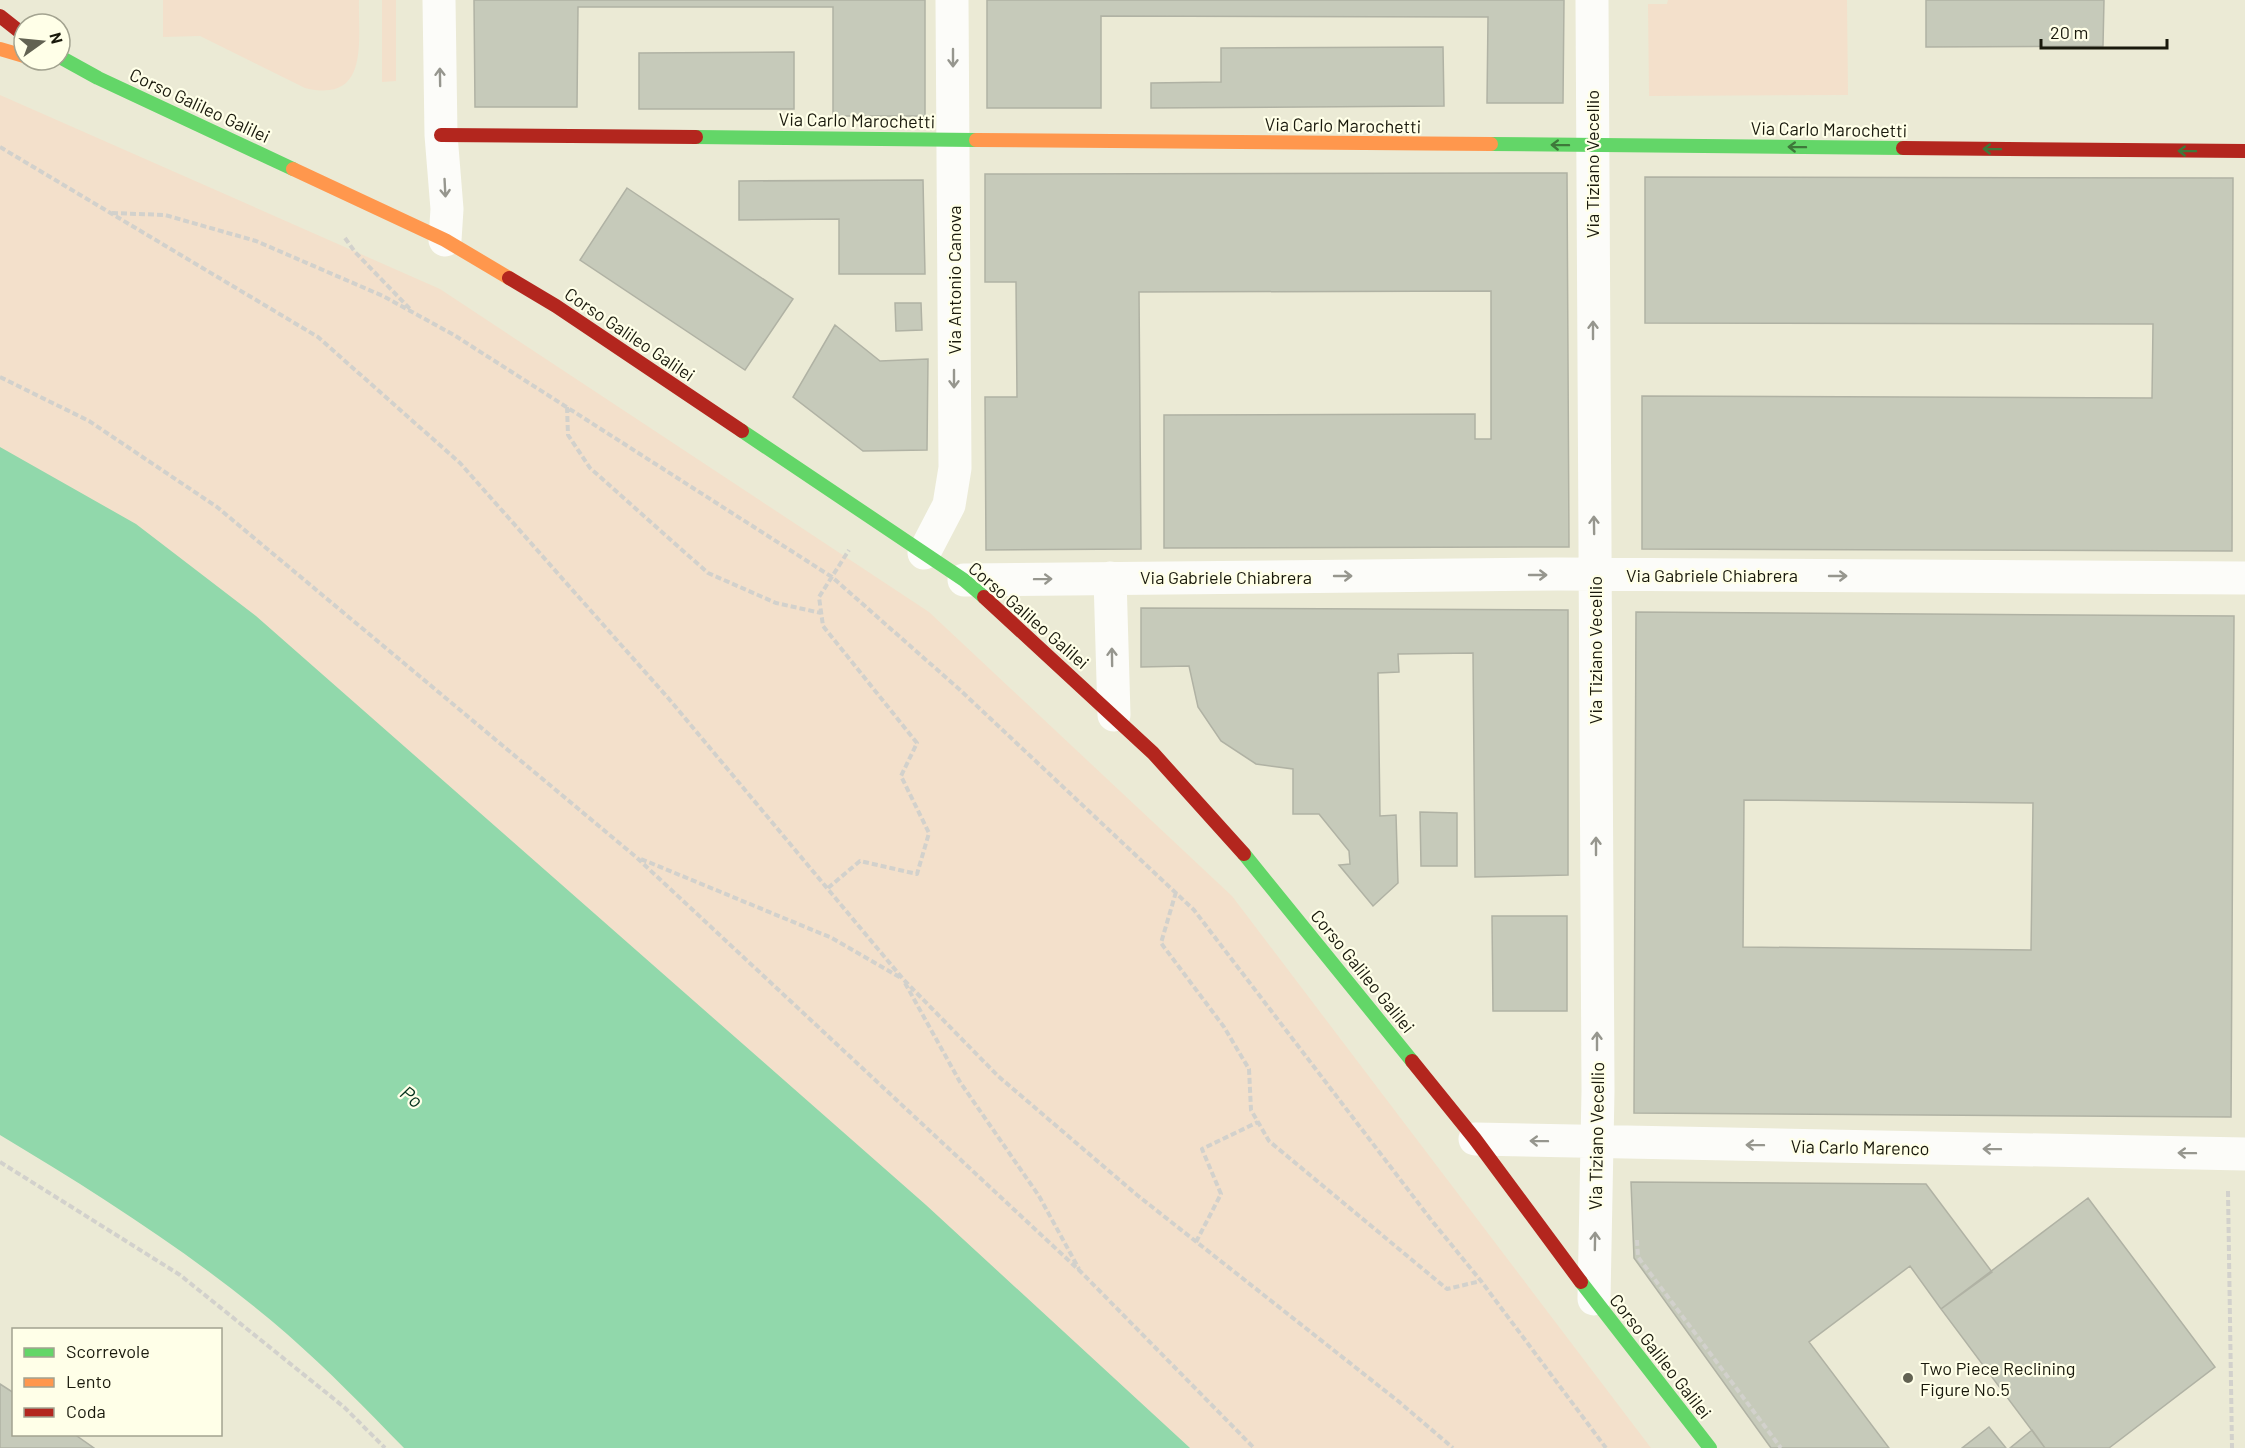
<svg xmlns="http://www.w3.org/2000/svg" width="2245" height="1448" font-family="Barlow,sans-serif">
  <rect width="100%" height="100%" fill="#ebead5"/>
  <!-- green -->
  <path fill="#f3e0cb" d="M163 0H359C358 41 370 104 305 88L200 36 163 37Z
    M382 0H396V81L382 82Z
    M1668 0H1847L1848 95 1649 96 1648 4H1667Z
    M0 95 440 289 929 612 1232 896 1651 1448H1189L0 447Z"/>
  <!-- water -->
  <path fill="#91d8ab" d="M0 447 136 524 256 616 926 1205 1190 1448H404C366 1409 328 1370 287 1334 199 1258 100 1195 0 1135Z"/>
  <!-- building -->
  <path fill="#c6caba" stroke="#b0b2a4" stroke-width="1.5" fill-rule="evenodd" d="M474 0H925V116H833V7H578L577 107H475Z
    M987 0H1564L1563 103H1487L1488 17 1101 16V108H987Z
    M1926 0H2104L2103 46 1926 47Z
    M1443 47 1444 106 1151 108V83L1221 82V48Z
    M794 52V109H639V53Z
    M1567 173 1569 547 1164 548V415L1475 414V439H1491V291L1139 292 1141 549 986 550 985 397H1017L1016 282H985V174Z
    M1645 177 2233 178 2232 551 1642 549V396L2152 398 2153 324 1645 323Z
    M923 180 925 274H839V219L739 220V181Z
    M627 188 793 299 745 370 580 260Z
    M895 303H921L922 330 896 331Z
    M835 325 880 361 928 359 927 450 863 451 793 397Z
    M1141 608 1568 610V875L1475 877 1473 653 1398 654 1399 672 1378 673 1380 816 1396 815 1398 883 1373 906 1339 865 1350 864 1349 851 1319 814H1293V769L1256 764 1221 741 1198 707 1189 666 1141 667Z
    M1636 612 2234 616 2231 1117 1634 1113ZM1744 800 2033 803 2031 950 1743 947Z
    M1420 812 1457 813V866H1421Z
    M1492 916H1567V1011H1493Z
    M1631 1182 1926 1184 1992 1272 1941 1309 1910 1266 1809 1342 1889 1448H1771L1634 1258Z
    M2088 1198 2215 1367 2109 1448H2045L1941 1309Z
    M0 1384 14 1393V1434H74L94 1448H0Z
    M1989 1427 2006 1448H1962Z
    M2032 1430 2045 1448H2010Z"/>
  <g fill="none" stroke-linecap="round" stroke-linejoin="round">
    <!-- path -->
    <path stroke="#d2d1cc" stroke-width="4" stroke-dasharray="6 3" stroke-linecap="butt" d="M0 147 318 337 460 463 669 699 903 979 998 1076 1137 1195 1398 1401 1453 1448
      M112 213 165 215 256 241 383 296 454 335 832 577 959 689 1194 910 1432 1221 1481 1281 1606 1448
      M345 238 355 252 411 310
      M0 377 89 421 217 507 636 857 1081 1272 1254 1448
      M567 407 568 435 590 468 708 573 776 603 821 613
      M641 859 832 938 901 978
      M828 888 860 861 917 874 929 833 901 776 917 743 823 626 819 597 849 550
      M1176 892 1161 943 1224 1027 1249 1069 1251 1110 1269 1141 1447 1289 1481 1281
      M905 983 960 1082 1039 1196 1079 1269
      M0 1162 180 1275 344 1407 385 1448
      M2228 1191 2232 1448
      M1637 1240 1638 1257 1781 1448
      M1196 1242 1221 1194 1202 1149 1258 1122"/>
    <!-- street -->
    <path stroke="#fcfcf9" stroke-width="33" d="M439 0 441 135 447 209 445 240
      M1592 0 1598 1091 1594 1299
      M924 553 949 505 955 468 952 0
      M1110 578 1114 715
      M964 580 1558 574 2245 578
      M1475 1139 2245 1154"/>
    <!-- fast -->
    <path stroke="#63d668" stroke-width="14" d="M60 57 98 78 293 169
      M696 137 976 140
      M1491 144 1903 148
      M742 431 964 580 984 597
      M1244 854 1412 1061
      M1581 1282 1710 1448"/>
    <!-- slow -->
    <path stroke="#ff974d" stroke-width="14" d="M0 49 24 56
      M976 140 1491 144
      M293 169 445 240 509 278"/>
    <!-- jam -->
    <path stroke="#b3261e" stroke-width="14" d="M0 16 24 35
      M441 135 696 137
      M1903 148 2245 151
      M509 278 556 306 742 431
      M984 597 1153 753 1244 854
      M1412 1061 1475 1139 1581 1282"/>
  </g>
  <!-- one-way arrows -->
  <defs><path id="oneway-shaft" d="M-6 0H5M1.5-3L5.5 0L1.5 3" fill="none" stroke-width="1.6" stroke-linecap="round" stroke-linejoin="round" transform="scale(1.5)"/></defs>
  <g stroke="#96968e">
    <use href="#oneway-shaft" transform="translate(953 58) rotate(90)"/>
    <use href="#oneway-shaft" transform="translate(440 77) rotate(-91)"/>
    <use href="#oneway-shaft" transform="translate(445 188) rotate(87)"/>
    <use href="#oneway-shaft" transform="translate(1593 330) rotate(-90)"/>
    <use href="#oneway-shaft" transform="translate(954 379) rotate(90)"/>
    <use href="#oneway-shaft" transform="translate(1594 525) rotate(-91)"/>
    <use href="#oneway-shaft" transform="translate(1538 575)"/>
    <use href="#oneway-shaft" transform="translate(1343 576)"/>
    <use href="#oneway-shaft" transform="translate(1838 576)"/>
    <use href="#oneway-shaft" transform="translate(1043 579) rotate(-1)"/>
    <use href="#oneway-shaft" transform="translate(1112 657) rotate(-91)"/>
    <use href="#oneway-shaft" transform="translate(1596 846) rotate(-90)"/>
    <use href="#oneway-shaft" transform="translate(1597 1041) rotate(-90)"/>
    <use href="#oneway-shaft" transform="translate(1539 1141) rotate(-179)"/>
    <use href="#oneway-shaft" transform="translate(1755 1145) rotate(-179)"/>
    <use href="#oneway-shaft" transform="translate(1992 1149) rotate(-179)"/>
    <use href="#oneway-shaft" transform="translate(2187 1153) rotate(-179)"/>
    <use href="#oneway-shaft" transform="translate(1595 1241) rotate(-89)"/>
  </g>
  <g stroke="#3e783a">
    <use href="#oneway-shaft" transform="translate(1560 145) rotate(-179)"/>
    <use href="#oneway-shaft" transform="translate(1797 147) rotate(-179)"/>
    <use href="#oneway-shaft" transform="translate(1992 149) rotate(-179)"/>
    <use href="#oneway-shaft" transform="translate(2187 151) rotate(-179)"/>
  </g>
  <!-- markers -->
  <circle fill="#626252" stroke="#ffffe8" stroke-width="2" cx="1908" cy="1378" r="6"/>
  <g text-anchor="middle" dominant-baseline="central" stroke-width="4.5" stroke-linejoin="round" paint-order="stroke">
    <!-- street labels -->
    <g font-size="18" fill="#19190c" stroke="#ffffe8">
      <text transform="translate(200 105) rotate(25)">Corso Galileo Galilei</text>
      <text transform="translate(857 120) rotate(1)">Via Carlo Marochetti</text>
      <text transform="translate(1343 125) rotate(1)">Via Carlo Marochetti</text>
      <text transform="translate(1829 129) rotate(1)">Via Carlo Marochetti</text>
      <text transform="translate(1592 164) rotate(-90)">Via Tiziano Vecellio</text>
      <text transform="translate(954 280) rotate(-90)">Via Antonio Canova</text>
      <text transform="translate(630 334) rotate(34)">Corso Galileo Galilei</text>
      <text x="1712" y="575">Via Gabriele Chiabrera</text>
      <text x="1226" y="577">Via Gabriele Chiabrera</text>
      <text transform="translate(1029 615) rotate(41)">Corso Galileo Galilei</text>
      <text transform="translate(1595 650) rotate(-90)">Via Tiziano Vecellio</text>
      <text transform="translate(1363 971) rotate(51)">Corso Galileo Galilei</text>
      <text transform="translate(1596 1136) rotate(-89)">Via Tiziano Vecellio</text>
      <text transform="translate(1860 1147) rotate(1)">Via Carlo Marenco</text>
      <text transform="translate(1661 1356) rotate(52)">Corso Galileo Galilei</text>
    </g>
    <!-- poi labels -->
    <g font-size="18" fill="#19190c" stroke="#ffffe8" text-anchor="start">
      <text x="1920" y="1368">Two Piece Reclining<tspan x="1920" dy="21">Figure No.5</tspan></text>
    </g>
    <!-- water labels -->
    <g font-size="20" font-style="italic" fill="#04321d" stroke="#ffffe8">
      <text transform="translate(412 1096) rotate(39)">Po</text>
    </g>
  </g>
  <!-- legend -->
  <rect x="12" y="1328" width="210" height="108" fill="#ffffe8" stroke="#a3a390" stroke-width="1.5"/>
  <rect x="24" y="1348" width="30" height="9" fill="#63d668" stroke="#a3a390" stroke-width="1.5"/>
  <text x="66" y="1358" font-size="18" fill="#19190c">Scorrevole</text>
  <rect x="24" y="1378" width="30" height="9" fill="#ff974d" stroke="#a3a390" stroke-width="1.5"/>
  <text x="66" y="1388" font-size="18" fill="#19190c">Lento</text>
  <rect x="24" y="1408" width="30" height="9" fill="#b3261e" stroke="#a3a390" stroke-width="1.5"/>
  <text x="66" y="1418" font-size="18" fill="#19190c">Coda</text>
  <!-- north arrow -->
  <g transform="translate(42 42) rotate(75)"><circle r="28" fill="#ffffe8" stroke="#a3a390" stroke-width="1.5"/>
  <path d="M0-4.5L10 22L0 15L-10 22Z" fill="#626252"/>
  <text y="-9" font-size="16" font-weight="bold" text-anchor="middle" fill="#19190c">N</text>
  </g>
  <!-- scale -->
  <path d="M2041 39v9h126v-9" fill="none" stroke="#19190c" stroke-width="3"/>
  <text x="2050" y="39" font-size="18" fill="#19190c" stroke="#ffffe8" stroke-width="4.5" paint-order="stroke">20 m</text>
</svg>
